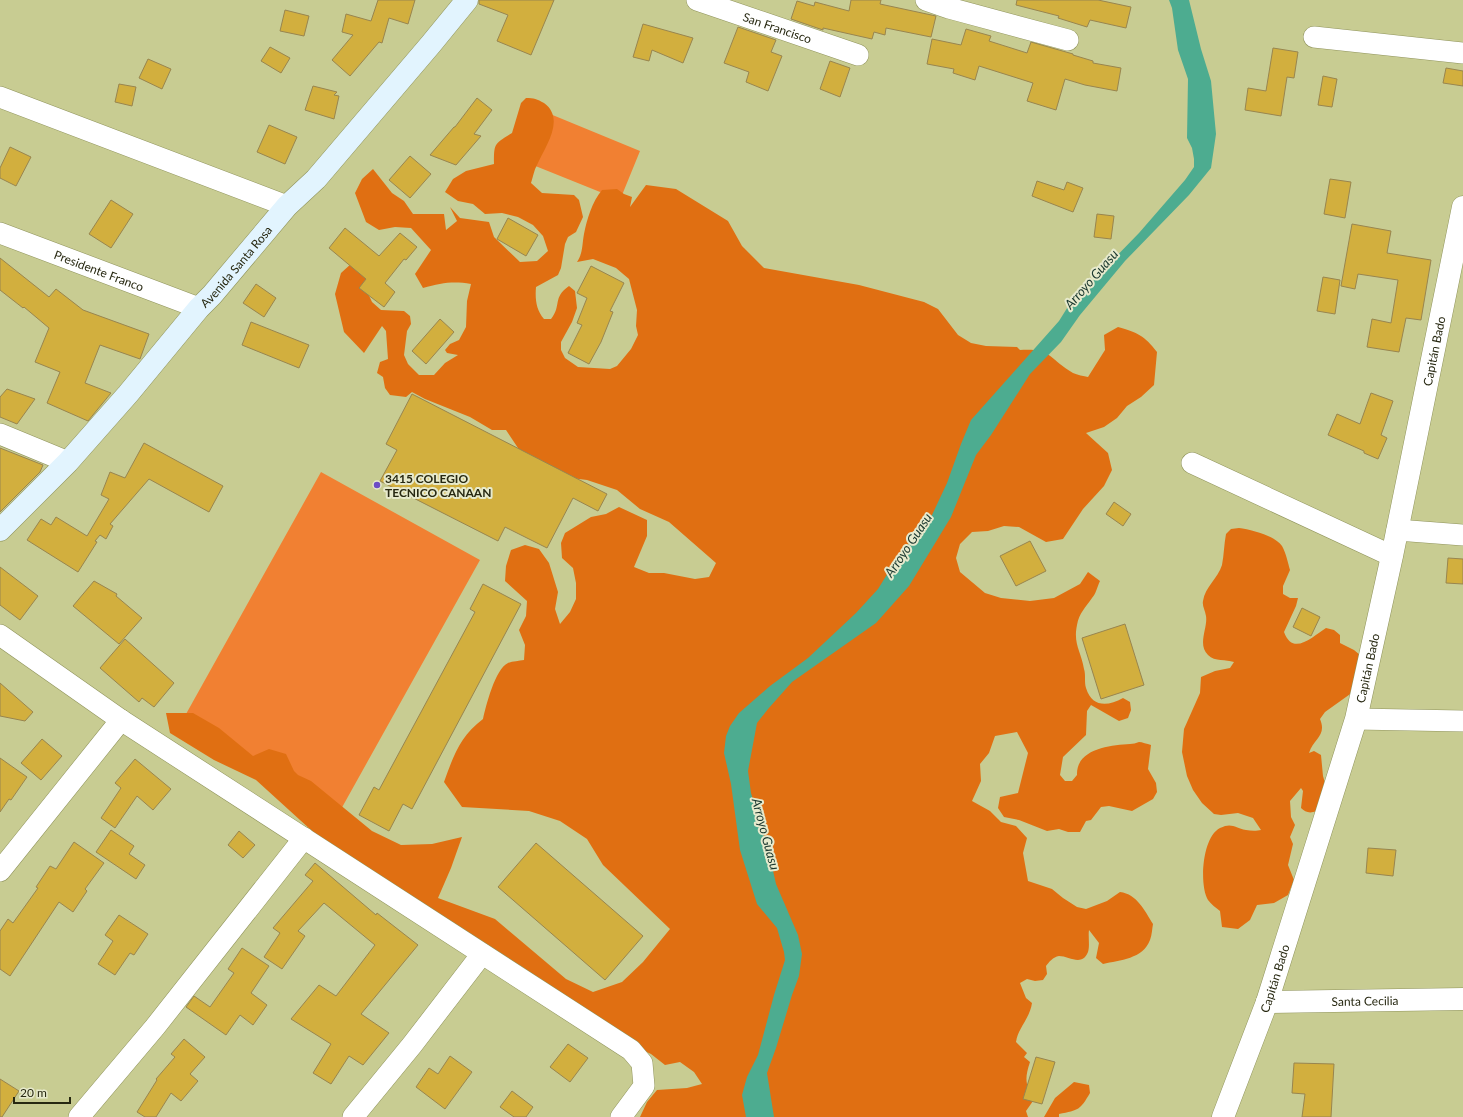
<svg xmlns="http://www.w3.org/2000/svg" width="1463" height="1117" font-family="Lato,sans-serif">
  <rect width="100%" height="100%" fill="#c8cc92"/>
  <!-- green -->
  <path fill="#f18032" d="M538 109 640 151 620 200 518 159Z
    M321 472 480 560 340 811 181 723Z"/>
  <!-- forest -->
  <path fill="#e06f12" d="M526 98C534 98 537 99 544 103 566 119 545 147 537 165 534 170 533 177 531 183L542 193 574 195 579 200 583 217 576 232 568 237 565 244 561 268 558 275 536 287C535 299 536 310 544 319H551C562 305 552 298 569 286L575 291 577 308 572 322 561 342V350L565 358 578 367 610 369 617 366 631 349 638 335 636 326 637 310 629 279 616 268 593 259 577 262C583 253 582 245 584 234 587 219 592 202 602 190L617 189 624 194 632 197 630 207 646 185 676 189 728 221 742 246 764 268 859 285 924 302 938 309 958 335 971 343 986 346 1017 347 1020 350C1052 348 1049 359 1073 373 1077 375 1084 376 1088 377L1105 350 1104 335 1118 327C1138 333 1144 335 1157 352L1154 385 1141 397 1127 406 1117 418 1104 427 1086 433 1108 453 1112 470 1104 486 1083 509 1063 539 1046 542 1019 527 1004 526 988 531 972 532 960 544 956 558 960 572 985 593 1001 598 1030 601 1054 598 1080 584 1088 572 1100 581C1097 587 1096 594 1092 598 1086 607 1079 613 1077 625 1073 644 1081 651 1084 669 1086 675 1084 682 1086 688 1092 707 1107 707 1123 698L1130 702 1131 710 1128 718 1119 721 1091 705 1087 711 1086 735 1063 757 1060 775 1065 781H1072L1077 775C1076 749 1110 745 1130 744 1133 744 1136 743 1139 742 1142 742 1147 744 1151 745L1148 769 1156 783 1157 792 1153 799 1132 811 1109 806 1101 807 1091 820 1086 821 1080 832H1068L1059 829 1047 831 1019 820 1004 817 998 808 1000 797 1018 793 1028 753 1017 732 995 736 989 753 980 764 981 781 972 801 990 811 1001 822 1016 826 1027 838 1023 853 1028 881 1052 889 1063 898 1077 907 1086 909 1107 901 1120 892C1137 894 1145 911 1153 924 1152 929 1152 935 1150 940 1143 959 1120 960 1103 964L1096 958 1099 943 1089 930C1088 936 1090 946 1088 952 1082 967 1069 956 1059 956 1053 957 1049 962 1046 966L1047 974 1043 980 1035 981 1027 979 1020 983 1026 998 1032 1003C1030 1018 1018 1028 1016 1042L1027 1053 1024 1057 1030 1062C1024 1080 1026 1084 1033 1101L1026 1111 1028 1117H640L647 1102 657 1090 687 1088 702 1084 694 1072 680 1062 665 1065 651 1054 632 1045 521 966 492 955 322 840 256 780 214 760 170 733 166 713H193L219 728 253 756 269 749 286 754 294 771 298 775 311 781 372 831 401 845 432 844 462 837 451 868 438 898 495 919 566 979 593 992 622 982 643 962 670 929 603 865 587 839 560 821 529 811 462 807 444 782C453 757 460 736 483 719 486 706 495 669 508 663 513 661 519 661 524 660L525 645 519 630 526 616 527 601 505 581 506 566 511 550 525 545 539 549 549 563 558 592 555 609 560 624 570 612 576 599V583L573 568 562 558 561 543 565 533 591 517 606 514 619 507 647 520V536L634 567 649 573H664L695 579 709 577 716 563 669 522 640 509 617 490 587 480 571 478 542 466 518 448 506 430H492L470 417 425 399 412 392 406 397 390 395 385 388 383 377 377 373 380 362 388 359 386 331 382 326 364 353 344 332 335 294 341 273 352 263 376 271 365 287 372 302 381 310 404 311 410 316 411 324 407 331 404 355 408 364 419 375H434L445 363 458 355 447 353 445 350 450 344 459 340 466 327 467 301 471 284C453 281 441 283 423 288L415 274 431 250 411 228 395 227 379 230 366 222 355 193 362 179 373 169 392 193 404 201 413 214H444L446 230 457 221 450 207 460 218 489 222 494 237 520 262 537 261 548 251 543 236 533 225 518 217 502 213 485 214 473 204 458 201 445 192 453 179 466 171 494 164C494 143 494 144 512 133L521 103Z
    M1239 528C1252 530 1274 535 1282 546 1286 553 1288 563 1290 570L1283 586V594L1290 598H1298L1296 606 1284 632C1293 657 1313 636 1326 628L1334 630 1340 635V643L1354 650 1360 655 1353 692 1325 712 1320 719C1327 736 1314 738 1309 753L1314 751 1321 755 1323 776 1325 783 1316 811C1310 814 1305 812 1301 808L1303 791 1301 788 1290 801 1291 817 1295 825 1290 837 1293 844 1288 865 1294 880 1288 895 1274 903 1257 905 1250 920 1238 929 1222 927 1220 911C1216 908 1211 904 1208 900 1199 885 1202 837 1220 828 1232 822 1235 828 1246 830 1251 831 1257 831 1261 830L1253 818 1238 813 1221 815 1214 814 1202 803 1193 790 1187 776 1182 752 1184 729 1200 693 1201 677 1215 671 1230 668 1234 662C1226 659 1215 662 1208 655 1197 644 1208 628 1206 616 1205 610 1202 606 1203 601 1205 587 1218 578 1222 565 1224 555 1224 544 1226 534L1231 529Z
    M1074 1082 1089 1085 1090 1093C1080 1110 1079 1110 1059 1114V1117H1044L1055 1098Z"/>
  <!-- water -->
  <path fill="#4dac90" d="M1169 0H1189L1201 49 1211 81 1216 134 1211 168 1189 195 1125 261 1080 315 1061 342 1030 374 991 435 976 455 951 517 909 586 876 623 792 682 768 709 757 723 748 771 751 793 769 853 776 884 798 935 802 954 799 976 792 995 776 1048 767 1073 774 1117H746L742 1095 747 1077 758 1055 774 995 785 960 784 952 777 928 757 904 740 850 731 784 724 753 726 736 730 726 739 713 770 686 808 658 856 613 878 589 896 560 932 515 947 483 961 444 971 420 1059 321 1069 305 1139 233 1185 180 1194 167V159L1192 148 1187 138 1188 79 1178 50 1172 8Z"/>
  <!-- building -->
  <path fill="#d2af3e" stroke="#98854f" d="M378 0H415L408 24 389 18 382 43 379 42 350 76 332 60 353 35 342 32 346 14 371 21Z
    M479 0H554L531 55 497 41 508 15 479 4Z
    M851 0H881L880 4 936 16 931 37 886 28 885 35 874 32 872 39 823 28V30L791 19 797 1 814 6 815 2 849 11Z
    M1017 0H1098L1131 7 1126 28 1090 20 1087 27 1058 18 1059 16 1016 5Z
    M285 10 309 16 304 36 280 31Z
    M643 24 693 38 683 63 652 50 649 61 633 57Z
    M738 27 776 40 771 52 782 56 768 91 746 82 749 72 724 63Z
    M966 29 991 36 989 41 1027 53 1031 42 1073 54V55L1093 61V63L1121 68 1117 91 1085 85 1065 79 1056 110 1027 101 1033 83 979 66 975 80 953 73 954 69 927 64 932 39 961 45Z
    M270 47 290 58 281 73 261 61Z
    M1273 48 1298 52 1294 78 1287 77 1281 116 1245 110 1248 88 1266 91Z
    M148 59 171 69 162 89 139 78Z
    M830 61 850 68 840 97 820 89Z
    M1446 68 1463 71V86L1443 83Z
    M1323 76 1337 79 1332 107 1318 105Z
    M119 84 136 87 132 106 115 102Z
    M313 86 337 92 334 95 339 96 334 119 305 110Z
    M477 98 492 110 474 134 481 136 456 165 430 155 454 127H455Z
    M269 125 297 137 285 164 257 152Z
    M10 147 31 157 16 186 0 178V168Z
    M410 156 431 174 410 198 389 180Z
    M1330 179 1351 182 1345 218 1324 214Z
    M1037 181 1064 190 1067 182 1083 188 1073 212 1032 196Z
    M111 200 133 214 111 248 89 234Z
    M1097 214 1114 216 1111 239 1094 237Z
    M508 218 538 235 526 256 497 239Z
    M1352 224 1391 231 1387 253 1431 260 1421 320 1406 318 1399 352 1367 347 1372 319 1391 323 1398 280 1358 274 1355 289 1341 286Z
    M345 228 379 256 400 233 417 247 406 260 404 259 385 283 395 292 384 307 359 288 366 279 329 248Z
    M0 258 49 297 56 289 83 310 149 334 140 359 100 345 85 383 111 393 88 421 47 403 60 372 35 362 49 328 24 307 23 308 0 290Z
    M591 266 624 283 610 311 613 312 601 342 589 364 568 353 582 325 577 323 587 298 577 293Z
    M1323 277 1340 280 1335 314 1317 311Z
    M256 284 276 298 264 317 243 303Z
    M440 319 454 332 426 364 412 351Z
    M251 322 309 345 299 368 242 345Z
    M7 389 35 399 17 424 0 417V397Z
    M1371 393 1393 401 1381 435 1387 438 1378 459 1364 453V451L1328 435 1337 414 1360 424Z
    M412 394 607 494 598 511 573 498 547 548 505 527 498 541 380 481 397 450 386 444Z
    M144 443 223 486 209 512 149 479 110 524 113 526 106 539 100 535 95 541 97 542 78 572 27 540 41 519 51 525 56 517 87 536 109 499 101 495 110 472 125 478Z
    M0 448 43 465 40 472 0 512Z
    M1114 502 1131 514 1123 526 1106 514Z
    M1030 541 1046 571 1016 586 1000 556Z
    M1448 558 1463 559V584L1446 583Z
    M0 567 38 596 20 620 0 605Z
    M94 581 117 594 116 596 142 618 119 644 73 606Z
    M483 584 521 604 412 809 403 804 389 831 359 815 374 787 379 790 475 612 470 609Z
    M1302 608 1320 617 1311 636 1293 627Z
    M1125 624 1144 685 1101 699 1082 638Z
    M125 639 174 683 154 707 142 698 139 702 100 668Z
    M0 683 33 712 25 721 0 716Z
    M42 739 62 756 41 780 21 763Z
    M0 758 27 777 11 800 9 799 0 812Z
    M135 759 171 789 153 810 137 796 115 828 101 818 121 788 115 783Z
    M111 830 134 846 129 854 145 865 136 879 96 852Z
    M239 831 255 845 243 858 228 845Z
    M74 842 104 863 85 889 87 891 73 912 59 902 10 976 0 969V931L8 919 13 923 38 888 36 887 50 866 56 869Z
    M536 843 643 936 605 980 498 887Z
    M1368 848 1396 850 1393 876 1366 873Z
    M315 863 376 915 377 913 418 945 361 1014 389 1033 363 1065 349 1056 331 1084 313 1073 331 1044 291 1019 319 985 336 996 375 945 324 903 298 931 305 936 282 969 264 957 280 933 273 928 313 881 305 875Z
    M119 915 148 934 134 955 130 953 115 975 98 964 113 941 105 935Z
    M242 948 269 966 251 993 267 1005 253 1025 240 1015 226 1035 186 1007 194 996 210 1007 234 973 228 969Z
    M184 1039 205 1057 190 1074 198 1081 181 1101 171 1093 156 1117H145L137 1112 157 1080 156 1079 175 1057 171 1054Z
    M568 1044 588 1058 570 1082 550 1067Z
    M450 1056 472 1072 445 1109 416 1087 429 1068 438 1074Z
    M1036 1057 1055 1062 1042 1104 1023 1099Z
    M1294 1063 1334 1064 1331 1117H1302L1305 1094 1292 1093Z
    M0 1079 19 1091 2 1117H0Z
    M512 1091 533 1107 526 1117H514L500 1107Z"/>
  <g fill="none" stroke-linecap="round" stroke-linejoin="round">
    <!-- minor casing -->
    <g stroke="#90945c" stroke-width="22">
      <g id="minor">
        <path id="s1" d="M697 0 858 55"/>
        <path d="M926 0 949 8 1068 40"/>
        <path d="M1314 37 1463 53"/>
        <path d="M0 97 287 206"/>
        <path id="s2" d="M0 233 199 308"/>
        <path d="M0 434 68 462"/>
        <path d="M1192 463 1392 556"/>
        <path d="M1397 530 1463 535"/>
        <path d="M0 635 121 720 631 1050 642 1063 644 1086 621 1117"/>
        <path d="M1356 719 1463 721"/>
        <path d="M0 871 121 720"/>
        <path d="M79 1117 155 1027 304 838"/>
        <path d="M353 1117 412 1045 482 954"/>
      </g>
    </g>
    <!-- tertiary casing -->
    <g stroke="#90945c" stroke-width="23">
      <g id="tertiary">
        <path id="s3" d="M1267 1002 1463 999"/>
        <path id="s4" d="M1223 1117 1267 1002 1356 719 1392 556 1463 207"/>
      </g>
    </g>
    <!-- secondary casing -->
    <g stroke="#90945c" stroke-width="23">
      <g id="secondary">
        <path id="s5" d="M0 530 68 462 128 394 199 308 212 295 287 206 316 179 431 44 467 0"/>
      </g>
    </g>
    <!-- minor -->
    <use href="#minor" stroke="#fff" stroke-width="21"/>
    <!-- tertiary -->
    <use href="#tertiary" stroke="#fff" stroke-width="22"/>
    <!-- secondary -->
    <use href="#secondary" stroke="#e2f4fe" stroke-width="22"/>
  </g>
  <!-- markers -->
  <circle fill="#6d4cc5" stroke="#e7eacd" stroke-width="1.5" cx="377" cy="485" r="4"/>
  <g text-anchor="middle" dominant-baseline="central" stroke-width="4" stroke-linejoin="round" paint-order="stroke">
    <!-- street labels -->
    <g font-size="12" fill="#272811" stroke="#e7eacd">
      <text stroke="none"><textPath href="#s1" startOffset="85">San Francisco</textPath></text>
      <text stroke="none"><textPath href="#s5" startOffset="354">Avenida Santa Rosa</textPath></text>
      <text stroke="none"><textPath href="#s2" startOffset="106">Presidente Franco</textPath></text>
      <text stroke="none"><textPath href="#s4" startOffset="796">Capitán Bado</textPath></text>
      <text stroke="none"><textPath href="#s4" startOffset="472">Capitán Bado</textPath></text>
      <text stroke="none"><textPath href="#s4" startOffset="148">Capitán Bado</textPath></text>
      <text stroke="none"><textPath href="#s3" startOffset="98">Santa Cecilia</textPath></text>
    </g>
    <!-- poi labels -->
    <g font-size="12" font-weight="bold" fill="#272811" stroke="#e7eacd" text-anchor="start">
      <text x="385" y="478">3415 COLEGIO<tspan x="385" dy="14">TECNICO CANAAN</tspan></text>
    </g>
    <!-- water labels -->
    <g font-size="13" font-style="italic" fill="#19362d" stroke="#e7eacd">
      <text transform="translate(1091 279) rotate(-49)">Arroyo Guasu</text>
      <text transform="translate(908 545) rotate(-56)">Arroyo Guasu</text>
      <text transform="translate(766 834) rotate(75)">Arroyo Guasu</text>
    </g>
  </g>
  <!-- scale -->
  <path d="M14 1097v6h56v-6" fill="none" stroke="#272811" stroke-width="2"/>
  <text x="20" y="1097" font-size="12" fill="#272811" stroke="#e7eacd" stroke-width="3" paint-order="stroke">20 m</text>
</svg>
